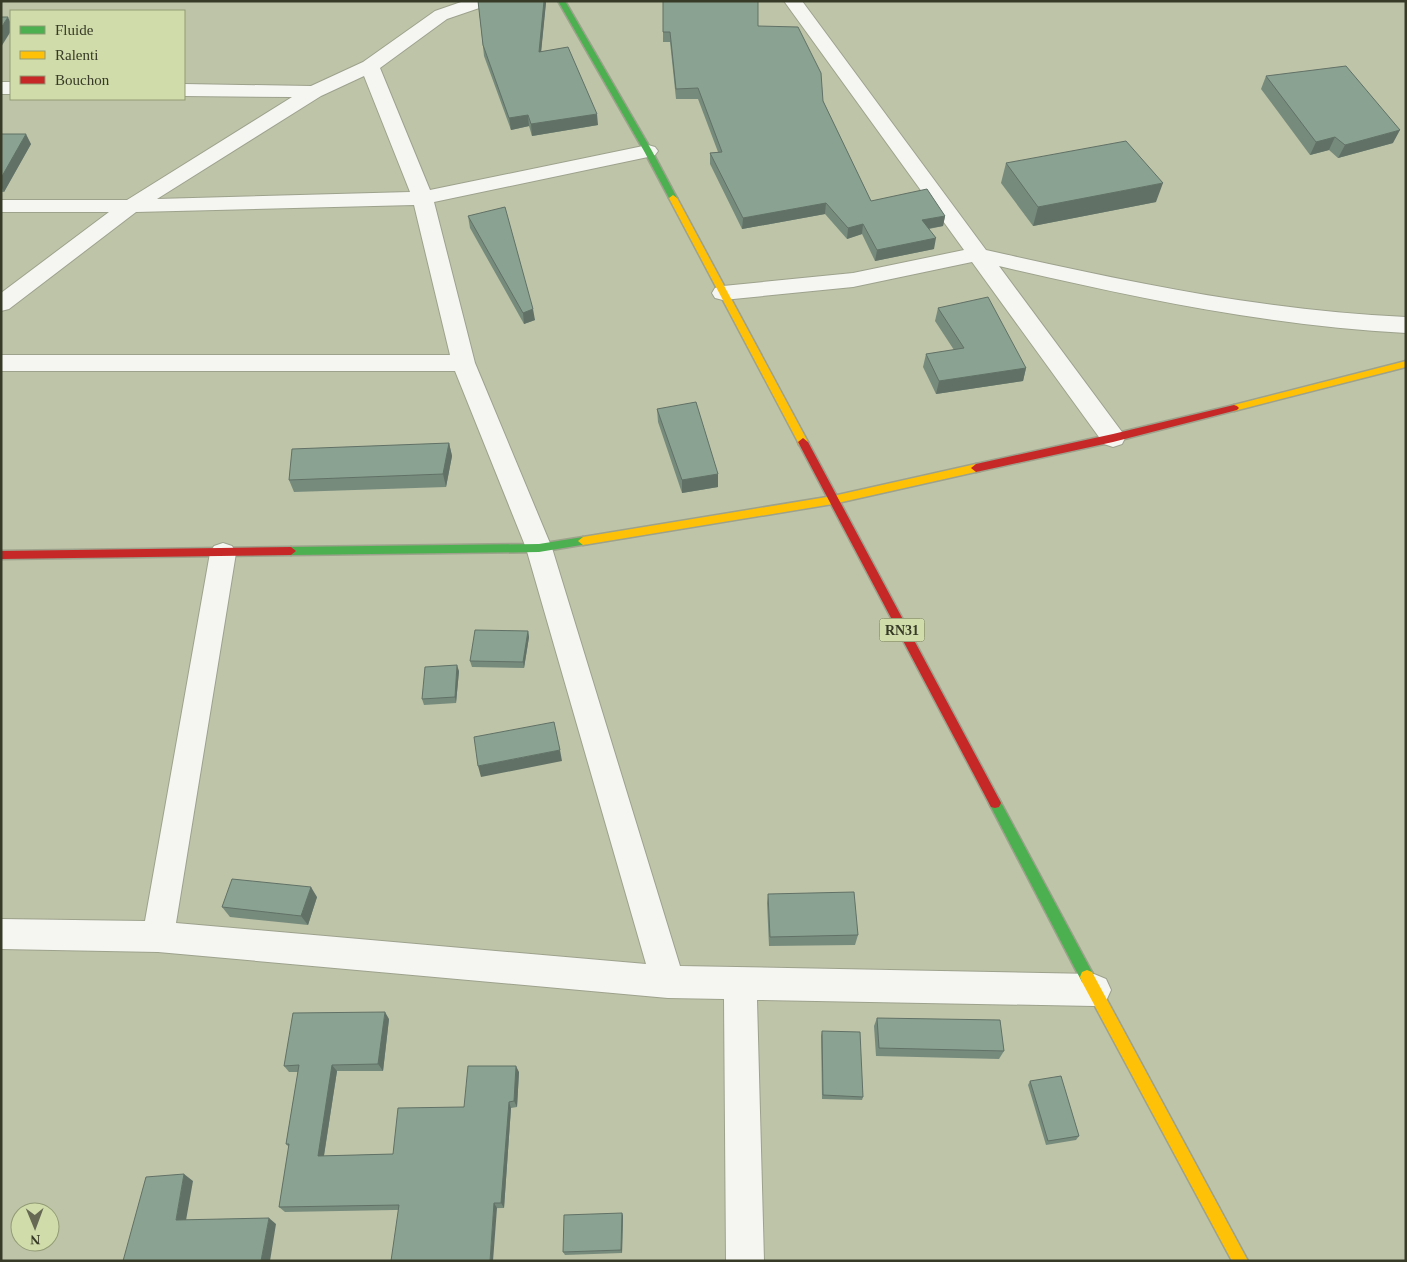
<svg xmlns="http://www.w3.org/2000/svg" width="1407" height="1262" font-family="'Times New Roman',serif">
  <rect width="100%" height="100%" fill="#bec4a8"/>
  <g fill="none" stroke-linecap="round" stroke-linejoin="round">
    <!-- street casing -->
    <g stroke="#9da28c" stroke-width="2">
      <path id="street" d="M464 1H491L488 5 447 19 380 68 430 190 648 145 655 147 658 151 655 155 648 157 434 202 475 363 552 548 680 966 1094 974 1106 979 1111 990 1106 1001 1094 1006 757 1000 764 1261H726L724 999 668 998 158 952 1 949V919L145 921 210 553 214 546 223 543 232 546 236 553 176 923 646 964 526 548 455 371H1V355H450L414 205 136 212 9 309 1 311V293L109 212H1V200H127L292 97 184 96V84L311 86 363 62 435 11ZM364 76 410 192 157 199 321 96Z
        M784 1H802L986 250C1124 281 1264 311 1406 317V333C1268 326 1133 297 999 266L1122 432 1125 438 1122 444 1113 447 1104 444 972 262 853 287 723 300 715 298 712 293 715 288 723 286 853 273 964 250Z
        M1 82H11V94H1Z"/>
    </g>
    <!-- fast casing -->
    <g stroke="#9da28c" stroke-width="3">
      <path id="fast" d="M558 1H565L652 151 677 198 676 200 673 201 669 198 644 151Z
        M583 537 588 541 587 544 539 552 291 555 286 551 291 547 539 544Z
        M995 798 999 799 1092 972 1094 977 1092 982 1087 984 1082 982 991 807 989 803 991 799Z"/>
    </g>
    <!-- slow casing -->
    <g stroke="#9da28c" stroke-width="3">
      <path id="slow" d="M673 195 677 198 808 442 807 445H799L798 442 669 198Z
        M1406 361V367L1234 411 1229 408 1234 405Z
        M976 464 981 468 980 471 833 504 583 545 578 541 583 537 833 496Z
        M1087 970 1092 972 1248 1261H1232L1082 982 1080 977 1082 972Z"/>
    </g>
    <!-- jam casing -->
    <g stroke="#9da28c" stroke-width="3">
      <path id="jam" d="M1234 405 1237 406 1239 408 1237 410 1113 442 976 472 971 468 976 464 1113 434Z
        M803 438 808 442 999 799 1001 803 999 807 995 808 991 807 798 442Z
        M291 547 296 551 291 555 1 559V551Z"/>
    </g>
    <!-- street -->
    <use href="#street" fill="#f5f6f2" fill-rule="evenodd"/>
    <!-- fast -->
    <use href="#fast" fill="#4caf50" fill-rule="evenodd"/>
    <!-- slow -->
    <use href="#slow" fill="#ffc107" fill-rule="evenodd"/>
    <!-- jam -->
    <use href="#jam" fill="#c62828" fill-rule="evenodd"/>
  </g>
  <!-- wall -->
  <path fill="#778b7d" d="M478 1H546L541 51 598 125 532 136 529 126 511 130 484 56Z
    M663 1 758 26 823 101 871 201 945 216 943 226 929 229 934 249 875 261 862 234 847 239 825 214 742 229 710 164V153L718 152 698 99H676L670 42H663Z
    M1266 76 1393 143 1338 158 1329 150 1310 155 1261 89Z
    M1 134 31 144 4 192H1Z
    M1006 163 1156 202 1033 226 1001 183Z
    M468 216 535 320 524 324 470 228Z
    M938 308 1026 368 1023 381 936 394 923 367 926 354 954 350 935 321Z
    M657 409 718 474V487L682 493 658 422Z
    M449 443 452 456 446 487 294 492 289 480Z
    M528 631 529 637 524 668 472 667 470 661Z
    M459 671 456 703 424 705 422 699Z
    M768 894 858 935 855 945 769 946 767 903Z
    M317 897 308 925 230 917 222 907Z
    M877 1018 1004 1051 999 1059 876 1056 874 1026Z
    M389 1019 383 1071H337L324 1156 393 1154 519 1072 517 1107 511 1108 504 1208 285 1212 279 1207 289 1147 286 1144 298 1072H289L284 1066Z
    M822 1031 863 1097 862 1100 822 1099 821 1036Z
    M1030 1081 1079 1136 1076 1140 1046 1145 1028 1085Z
    M622 1213 623 1216 622 1253 565 1255 563 1252Z"/>
  <!-- shaded-wall -->
  <path fill="#617166" d="M544 1H546V3L540 63 539 52Z
    M8 17 11 24V31L1 47V28Z
    M597 114 598 125 532 136 531 124Z
    M528 115 529 126 511 130 509 118Z
    M1400 130 1393 143 1338 158 1345 145Z
    M26 134 31 144 4 192 1 186V178Z
    M1335 137 1329 150 1310 155 1316 142Z
    M1163 183 1156 202 1033 226 1038 207Z
    M826 203 825 214 742 229 743 218Z
    M945 216 943 226 920 230 922 220Z
    M863 224 862 234 847 239 848 228Z
    M936 238 934 249 875 261 877 250Z
    M533 309 535 320 524 324 523 313Z
    M1026 368 1023 381 936 394 939 381Z
    M449 443 452 456 446 487 443 474Z
    M718 474V487L682 493V480Z
    M528 631 529 637 524 668 523 662Z
    M457 665 459 671 456 703 455 697Z
    M560 750 562 761 481 777 478 766Z
    M311 887 317 897 308 925 301 916Z
    M385 1012 389 1019 383 1071 378 1064Z
    M332 1065 337 1071 323 1161 318 1156Z
    M516 1066 519 1072 517 1107 514 1101Z
    M509 1102 511 1108 504 1208 501 1203Z
    M184 1174 193 1181 185 1226 176 1220Z
    M494 1203 497 1208 493 1261H490Z
    M622 1213 623 1216 622 1253 621 1250Z
    M269 1218 276 1224 270 1261H261Z"/>
  <!-- building -->
  <path fill="#8aa291" stroke="#617166" d="M478 1H544L539 52 568 47 597 114 531 124 528 115 509 118 483 45Z
    M663 1H758V26L798 27 821 73 823 101 871 201 927 189 945 216 922 220 936 238 877 250 863 224 848 228 826 203 743 218 710 153 722 152 698 88 676 89 670 32H663Z
    M1 17H8L1 28Z
    M1346 66 1400 130 1345 145 1335 137 1316 142 1266 76Z
    M1 134H26L1 178Z
    M1126 141 1163 183 1038 207 1006 163Z
    M505 207 533 309 523 313 468 216Z
    M988 297 1026 368 939 381 926 354 964 348 938 308Z
    M696 402 718 474 682 480 657 409Z
    M449 443 443 474 289 480 292 449Z
    M475 630 528 631 523 662 470 661Z
    M457 665 455 697 422 699 425 667Z
    M554 722 560 750 478 766 474 737Z
    M232 879 311 887 301 916 222 907Z
    M854 892 858 935 770 937 768 894Z
    M385 1012 378 1064 332 1065 318 1156 393 1154 398 1108 464 1107 468 1066H516L514 1101 509 1102 501 1203H494L490 1261H391L399 1205 279 1207 289 1144H286L299 1065 284 1066 293 1013Z
    M877 1018 1000 1020 1004 1051 879 1048Z
    M822 1031 860 1032 863 1097 823 1095Z
    M1061 1076 1079 1136 1048 1141 1030 1081Z
    M184 1174 176 1220 269 1218 261 1261H123L146 1177Z
    M622 1213 621 1250 563 1252 564 1215Z"/>
  <g text-anchor="middle" dominant-baseline="central" stroke-width="4" stroke-linejoin="round" paint-order="stroke">
    <!-- shield labels -->
    <rect fill="#d0dcaa" stroke="#646b4e" stroke-width="1" x="879.5" y="618.5" width="45" height="23" rx="4"/>
    <g font-size="14" font-weight="bold" fill="#363a26">
      <text x="902" y="630">RN31</text>
    </g>
  </g>
  <!-- border -->
  <rect width="1407" height="1262" fill="none" stroke="#363a26" stroke-width="5"/>
  <!-- legend -->
  <rect x="10" y="10" width="175" height="90" fill="#d0dcaa" stroke="#929b75"/>
  <rect x="20" y="26" width="25" height="8" fill="#4caf50" stroke="#929b75"/>
  <text x="55" y="35" font-size="15" fill="#363a26">Fluide</text>
  <rect x="20" y="51" width="25" height="8" fill="#ffc107" stroke="#929b75"/>
  <text x="55" y="60" font-size="15" fill="#363a26">Ralenti</text>
  <rect x="20" y="76" width="25" height="8" fill="#c62828" stroke="#929b75"/>
  <text x="55" y="85" font-size="15" fill="#363a26">Bouchon</text>
  <!-- north arrow -->
  <g transform="translate(35 1227) rotate(179)"><circle r="24" fill="#d0dcaa" stroke="#929b75"/>
  <path d="M0-4L9 19L0 12L-9 19Z" fill="#666a54"/>
  <text y="-8" font-size="14" font-weight="bold" text-anchor="middle" fill="#363a26">N</text>
  </g>
</svg>
